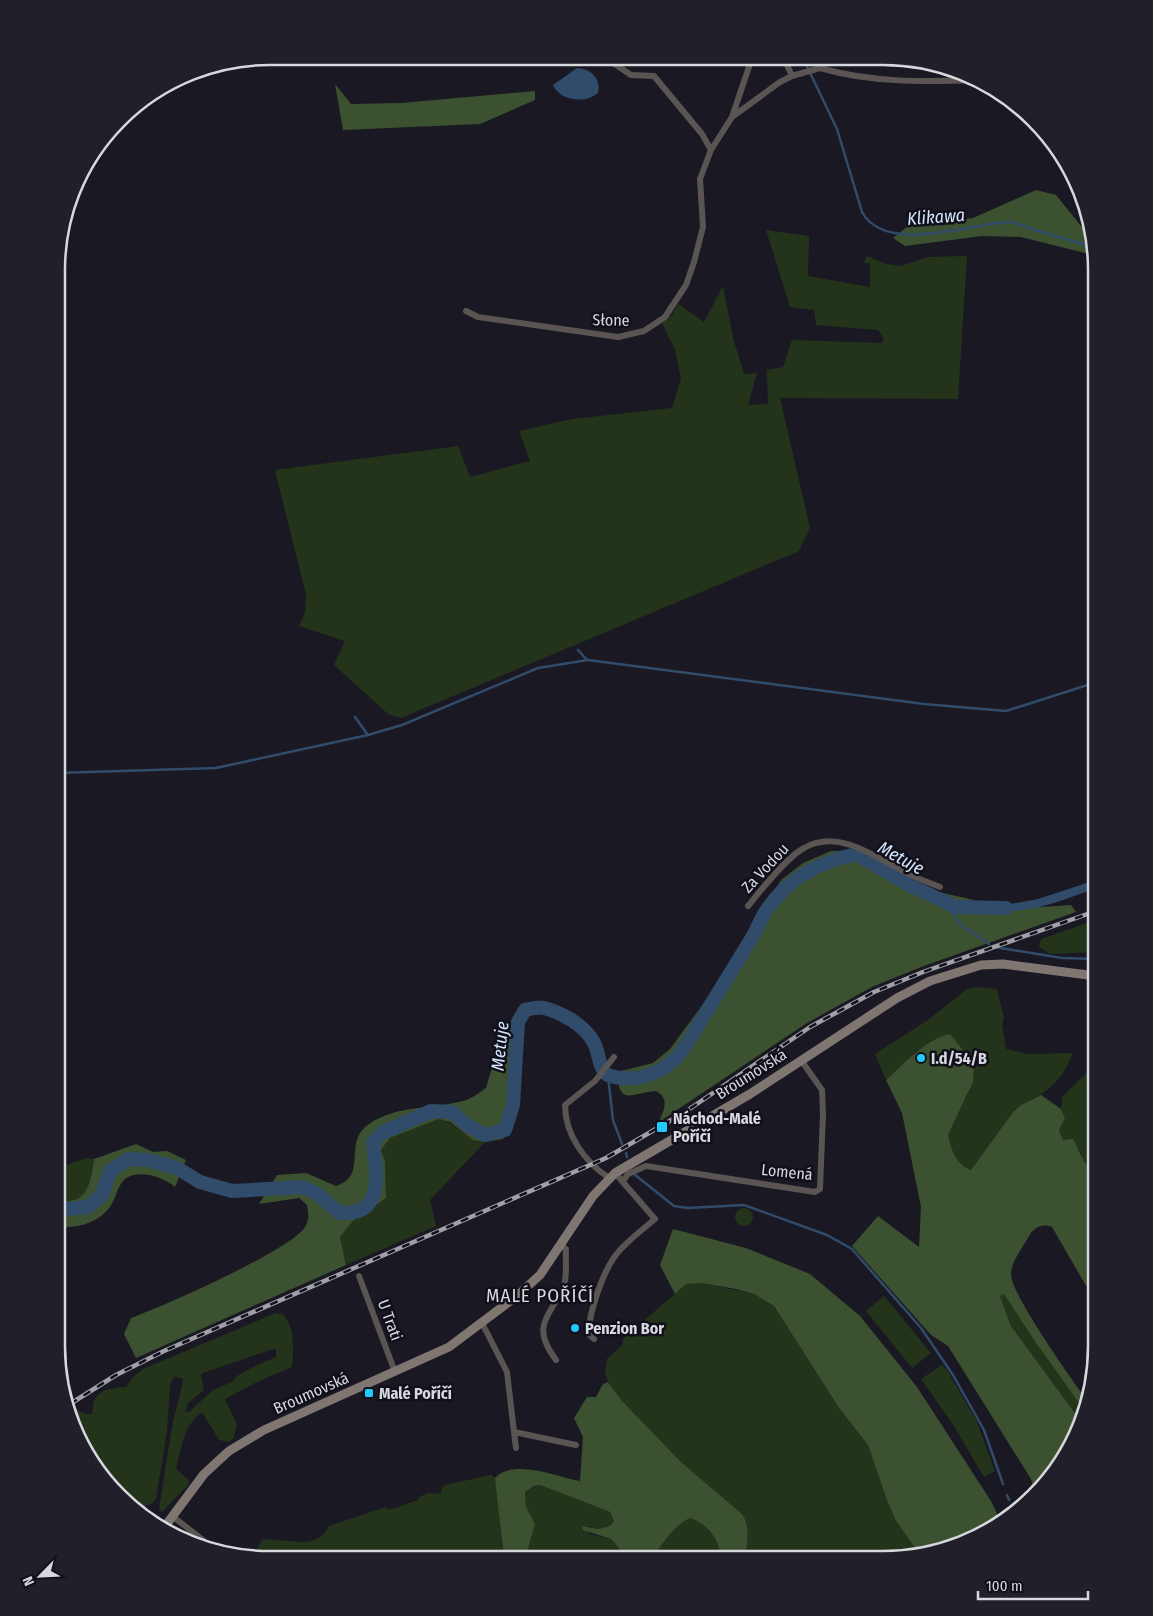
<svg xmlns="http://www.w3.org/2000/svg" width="1153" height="1616" font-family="'Fira Sans Condensed',sans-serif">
  <rect width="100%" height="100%" fill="#1a1923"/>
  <!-- green -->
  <path fill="#24341a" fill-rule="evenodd" d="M766 230 809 236 808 276 870 287V263H864L867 256 886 264 900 266 928 257 967 256 958 399 780 398 810 528 799 551 401 718 388 714 334 665 345 641 299 626 305 613 306 594 275 470 458 446 470 477 530 461 519 431 572 419 672 408 681 379 675 350 662 323 672 315 678 304 704 322 723 286 733 338 744 374 757 373 748 405 768 404 767 370 783 367 792 340 882 343 884 338 878 330 816 325 814 310 790 307Z
    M1096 920V952L1050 954 1039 947 1041 939Z
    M973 987 997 989 1004 1018 1002 1025 1006 1049 1028 1054 1073 1053C1067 1069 1057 1084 1043 1093 1032 1100 1022 1103 1013 1112L971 1170C955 1163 952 1151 948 1135L969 1091 918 1050 886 1080 875 1054 928 1020 966 990Z
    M1096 1064V1164L1090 1167 1085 1163 1079 1149 1063 1140 1059 1130 1065 1118 1061 1109 1062 1097Z
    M439 1119C458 1124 464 1139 485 1142L430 1200 436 1226 346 1265 340 1237 353 1221 386 1198 385 1161 381 1150 390 1138Z
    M86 1158 94 1159C91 1182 87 1208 57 1199V1169Z
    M735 1217a9 9 0 1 1 18 0a9 9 0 1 1-18 0Z
    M702 1283 754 1294 774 1306 839 1408 868 1445 888 1503 896 1521 918 1552 884 1560 745 1559 748 1534 742 1514 681 1462 622 1402 609 1383 605 1374 607 1359 623 1344V1339L686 1284Z
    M1004 1293 1036 1343 1086 1413 1082 1423 1011 1326 1000 1296Z
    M884 1296 931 1353 912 1368 866 1311Z
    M276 1313 282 1314C295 1325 294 1351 292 1367L257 1382 225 1399 237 1425 233 1439 229 1442 219 1440 202 1412C183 1426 182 1447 176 1469L188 1479 189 1484 162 1512 159 1509 173 1421 183 1382 182 1378 174 1377 170 1384 167 1431 156 1498 153 1503 135 1510 78 1441 72 1413 75 1410 87 1414H92C93 1410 93 1405 94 1401 99 1388 115 1388 126 1387L133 1377 143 1369ZM276 1348V1357L255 1366 237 1376 232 1382 213 1390 189 1412H185L188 1403 204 1390 201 1375 203 1373Z
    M942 1365 947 1370 977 1422 995 1471 984 1477 954 1426 921 1379Z
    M491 1475 495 1478C501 1504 499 1532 504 1559L345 1558 343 1555 337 1554 328 1558H252L262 1540C287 1536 315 1554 329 1526L386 1507 389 1510 418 1500 419 1497 428 1493 441 1494 442 1488 445 1485Z
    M540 1485 610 1512 614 1521 610 1526 598 1529 588 1526 589 1534 611 1539 628 1559H525L535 1524 526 1506 525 1492 535 1486Z
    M690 1518C708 1524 720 1540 721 1559H651C662 1545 673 1526 690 1518Z"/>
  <!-- forest -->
  <path fill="#3b512f" d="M335 84 351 104 401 103 535 91V100L480 124 343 130Z
    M1036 190 1056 195 1081 226 1087 228 1093 255 1021 237 982 236 905 246 893 238 907 227 973 218Z
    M831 851H839L885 865 938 892 970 899 997 910 1071 905 1076 912 921 967 872 987 807 1023 659 1122C664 1109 670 1099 656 1091 631 1093 619 1107 617 1072L653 1063 670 1049 723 977 781 880 803 863Z
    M522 1029C523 1068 518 1103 503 1139L485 1142 473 1140 450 1122 439 1119 390 1138 381 1150 385 1161 386 1198 353 1221 340 1237 346 1265 136 1358 124 1334 131 1318C162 1307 291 1250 305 1227 310 1219 308 1213 307 1205L299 1198 259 1204 277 1175 306 1173 336 1186C369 1176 342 1142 369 1124 398 1104 433 1110 466 1100 473 1098 480 1092 486 1088L500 1040 508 1030Z
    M950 1034 974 1064 973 1082 948 1135C952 1151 955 1163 971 1170L1013 1112 1021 1105 1041 1095 1061 1109 1065 1118 1059 1130 1063 1140 1073 1139 1085 1163 1090 1167 1096 1164V1298L1085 1284 1052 1227C1043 1223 1034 1227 1029 1236 1023 1247 1012 1260 1011 1273 1009 1292 1074 1382 1088 1402L1086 1413 1036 1343 1004 1294 1000 1296 1011 1326 1082 1423 1061 1465 1036 1494 1031 1479 948 1346 931 1335 852 1246 878 1216 919 1247 921 1207 902 1113 886 1080C905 1063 924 1040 950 1034Z
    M136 1144 153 1152 167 1151 186 1160 175 1187C164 1177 137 1168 124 1180 114 1191 117 1204 101 1216 88 1226 73 1227 56 1228L57 1199C87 1208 91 1182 94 1159Z
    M673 1229 746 1248 810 1274 860 1316 917 1387 991 1501 1001 1522 978 1538 918 1552 896 1521 888 1503 868 1445 839 1408 774 1306 754 1294 736 1289 702 1283 686 1284 675 1294 660 1265Z
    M608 1382 622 1401 681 1462 742 1514C751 1527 747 1544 745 1559H721C720 1540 708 1524 690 1518 673 1526 662 1545 651 1559H628L611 1539 583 1530 582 1526 598 1529 610 1526 614 1521 610 1512 540 1485 534 1486 525 1492 526 1506 535 1524 525 1559H504L495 1478C515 1458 556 1477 580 1481L583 1437 574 1418 587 1397H596L603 1384Z"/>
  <!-- water -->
  <path fill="#314b6a" d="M577 68C591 69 601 78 598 93 585 104 560 101 553 85Z
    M1096 880V888C1063 900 1023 918 987 908L1038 899Z"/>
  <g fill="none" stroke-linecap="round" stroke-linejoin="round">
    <!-- stream -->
    <path stroke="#314b6a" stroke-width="2.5" d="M803 58 837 129 862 212C886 255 968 224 1007 222 1013 221 1022 226 1029 228 1049 234 1070 241 1091 246
      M578 650 587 660
      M355 717 368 735
      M57 773 216 768 368 735 402 725 538 668 588 660 924 704 1006 711 1097 682
      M945 903 961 925 989 944
      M994 947 1062 958 1096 959
      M608 1076 613 1120 622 1144
      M626 1153 627 1157
      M634 1174 674 1206 688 1208 744 1205 827 1235 852 1249 921 1328 953 1375 984 1430 1003 1484
      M1007 1495 1009 1500"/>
    <!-- river -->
    <path stroke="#314b6a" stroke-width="14" d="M56 1210 88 1207 102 1195 110 1171 129 1159 147 1160 177 1168 200 1182 232 1191 303 1187 316 1193 340 1213C386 1216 376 1171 373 1142L382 1133 431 1111 452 1112 467 1125 485 1135 505 1130 513 1105 518 1022 525 1010C531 1009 538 1006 544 1008 561 1012 584 1025 593 1041 599 1050 598 1065 605 1073 611 1079 633 1079 641 1077 677 1069 685 1046 702 1019 718 993 734 967 750 941 757 931 760 918 768 908 789 877 820 862 856 854L909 885 956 907 1006 908"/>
    <!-- street -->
    <path stroke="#5a5552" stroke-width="6" d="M604 57 631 75 654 76 702 134 711 150
      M784 58 792 76
      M815 58 820 68
      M820 68C872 83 925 82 979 80
      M732 117 780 82 792 76 820 68
      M466 311 478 317 618 337 644 331 665 317 686 285 694 262 703 227 700 179 711 150 732 117 752 58
      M748 906C761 890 787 857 804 848 838 829 872 855 901 870 913 877 927 882 940 887
      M609 1178C585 1162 565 1135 565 1105L595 1081 614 1057
      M623 1181 628 1174 646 1166 815 1192 820 1189 823 1114 822 1090 801 1060
      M359 1276 395 1372
      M482 1323 507 1372 514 1432 576 1445
      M594 1339 588 1334C590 1311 603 1268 620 1250 630 1239 643 1229 655 1219L615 1173
      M556 1360C531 1326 548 1319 563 1288 568 1278 565 1260 566 1249L561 1245
      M514 1432 516 1448
      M172 1516 203 1540 211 1550"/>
    <!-- secondary -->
    <path stroke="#7f7671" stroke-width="9" d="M163 1529 204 1474 229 1451 264 1430 449 1347 518 1295 540 1275 593 1196 615 1173 750 1094 897 998 930 981 981 965 1003 964 1096 976"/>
    <!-- rail casing -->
    <g stroke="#a0a0a8" stroke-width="4.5">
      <path id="rail" d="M70 1404 116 1375 164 1351 606 1158 685 1112 810 1027 874 992 923 972 1096 911"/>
    </g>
    <!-- rail -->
    <use href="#rail" stroke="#11101a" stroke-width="2.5" stroke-dasharray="8" stroke-linecap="butt"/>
  </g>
  <!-- markers -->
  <g fill="#21c9fd" stroke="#11101a" stroke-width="2">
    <circle cx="921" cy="1058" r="5"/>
    <rect x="656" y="1121" width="12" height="12" rx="2.5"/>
    <circle cx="575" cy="1328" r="5"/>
    <rect x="364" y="1388" width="10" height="10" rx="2.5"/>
  </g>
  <g text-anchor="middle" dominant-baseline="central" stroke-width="5" stroke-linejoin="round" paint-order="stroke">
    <!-- street labels -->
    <g font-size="16" fill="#d7d7de" stroke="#11101a">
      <text transform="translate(611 320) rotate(1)">Słone</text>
      <text transform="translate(765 868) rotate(-47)">Za Vodou</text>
      <text transform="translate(751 1074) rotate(-32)">Broumovská</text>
      <text transform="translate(787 1172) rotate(6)">Lomená</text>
      <text transform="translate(390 1320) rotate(70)">U Trati</text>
      <text transform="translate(311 1393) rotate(-24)">Broumovská</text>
    </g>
    <!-- poi labels -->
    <g font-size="16" font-weight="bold" fill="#d7d7de" stroke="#11101a" text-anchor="start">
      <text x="931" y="1058">I.d/54/B</text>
      <text x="673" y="1118">Náchod-Malé<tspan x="673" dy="18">Poříčí</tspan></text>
      <text x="585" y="1328">Penzion Bor</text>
      <text x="379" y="1393">Malé Poříčí</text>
    </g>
    <!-- water labels -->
    <g font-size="18" font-style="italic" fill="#d3e6fc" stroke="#11101a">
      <text transform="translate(936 217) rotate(-4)">Klikawa</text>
      <text transform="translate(901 858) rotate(29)">Metuje</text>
      <text transform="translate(500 1046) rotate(-84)">Metuje</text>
    </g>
    <!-- quarter labels -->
    <g font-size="19" letter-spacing="1" fill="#d7d7de" stroke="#11101a">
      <text x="540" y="1295">MALÉ POŘÍČÍ</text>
    </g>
  </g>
  <!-- crop -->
  <path d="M0 0H1153V1616H0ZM270 65H883A205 205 0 0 1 1088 270V1346A205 205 0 0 1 883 1551H270A205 205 0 0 1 65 1346V270A205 205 0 0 1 270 65Z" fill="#21202a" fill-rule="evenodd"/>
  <path fill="none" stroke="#d7d7de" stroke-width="2.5" d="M270 65H883A205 205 0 0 1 1088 270V1346A205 205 0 0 1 883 1551H270A205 205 0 0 1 65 1346V270A205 205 0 0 1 270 65Z"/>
  <!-- north arrow -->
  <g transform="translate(40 1576) rotate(246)" stroke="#11101a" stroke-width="4" paint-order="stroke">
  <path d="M0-4L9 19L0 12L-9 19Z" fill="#d7d7de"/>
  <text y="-8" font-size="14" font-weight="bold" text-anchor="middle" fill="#d7d7de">N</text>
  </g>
  <!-- scale -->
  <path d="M978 1591v8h110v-8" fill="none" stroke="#d7d7de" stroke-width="2.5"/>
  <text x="986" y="1591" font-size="15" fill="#d7d7de" stroke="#11101a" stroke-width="4" paint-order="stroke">100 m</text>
</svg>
